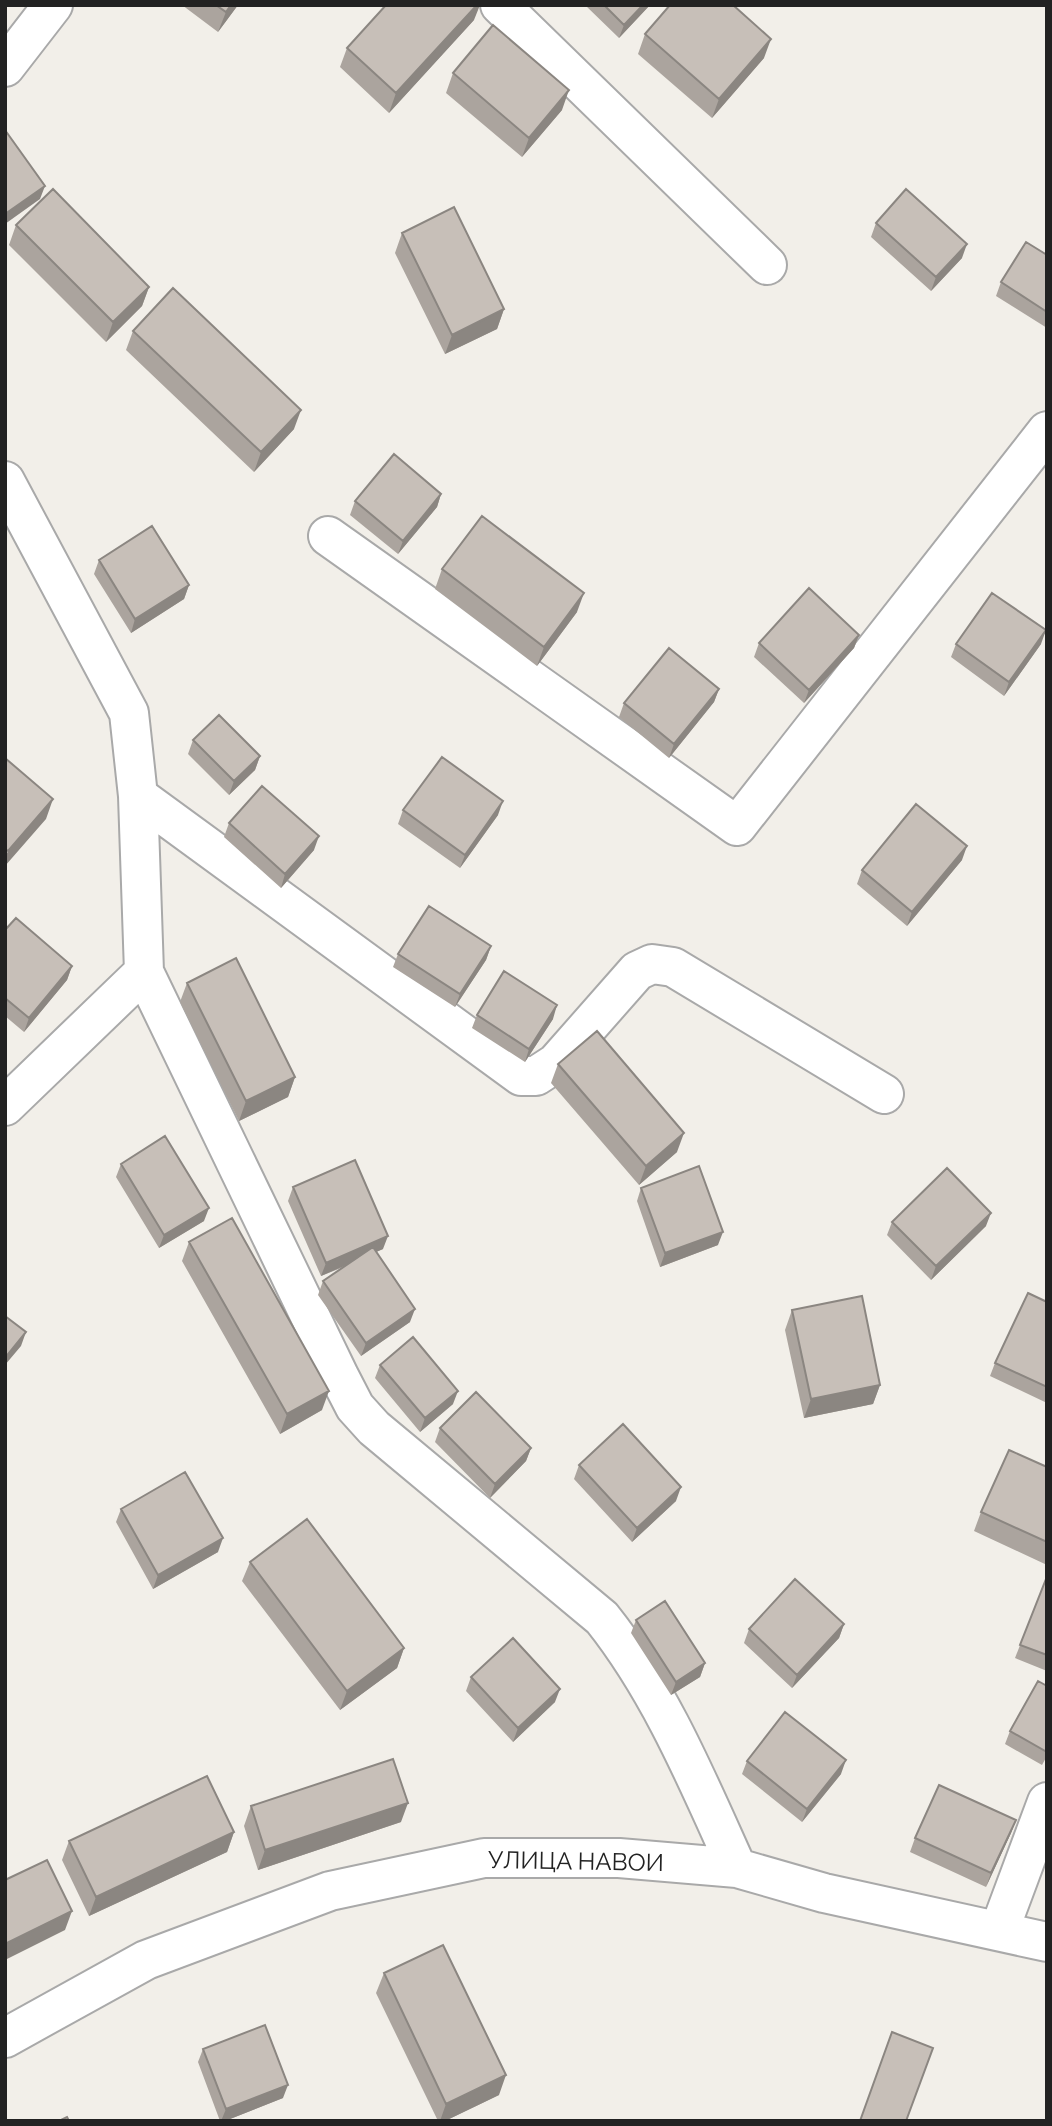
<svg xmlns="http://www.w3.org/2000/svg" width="1052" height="2126" font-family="Raleway,sans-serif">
  <rect width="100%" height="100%" fill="#f2efe9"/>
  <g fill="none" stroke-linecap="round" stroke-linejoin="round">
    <!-- minor casing -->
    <g stroke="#a9a9a9" stroke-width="42">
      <path id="minor" d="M500 5 767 265
        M5 67 53 5
        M5 481 129 713 138 796 144 972 339 1376 355 1407 374 1428 602 1618C661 1692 698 1782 737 1868
        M328 536 737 826 1047 431
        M138 796 521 1076H536L556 1063 637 971 652 964 673 967 884 1094
        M5 1106 144 972
        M999 1931 1047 1802
        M5 2038 146 1960 330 1891 484 1858H619L737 1868 824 1893 1047 1942"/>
    </g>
    <!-- minor -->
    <use href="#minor" stroke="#fff" stroke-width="38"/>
  </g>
  <!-- wall -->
  <path fill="#aba49e" d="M182 5H238L218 32Z
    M585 5H650L619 38Z
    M474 20 389 113 340 67 347 48Z
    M645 34 764 58 712 118 638 54Z
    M453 73 562 110 522 157 446 93Z
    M876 223 962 258 931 291 871 237Z
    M16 225 149 287 142 306 106 342 9 245Z
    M402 233 504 309 497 329 445 354 395 253Z
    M1047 255V328L996 296 1001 282Z
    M133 331 294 429 254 472 126 350Z
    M441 494 437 507 398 554 350 515 355 501Z
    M99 560 189 585 184 599 131 633 94 574Z
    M442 569 577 612 537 666 435 589Z
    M859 635 854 648 804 703 754 657 759 643Z
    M956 644H1041L1004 696 951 657Z
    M719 689 714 702 669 758 619 717 624 703Z
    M193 740 260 756 255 770 229 795 188 754Z
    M403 810 498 815 460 868 398 824Z
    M229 823 314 850 281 888 224 837Z
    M962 860 907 926 857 884 862 870Z
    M5 930 72 966 67 980 24 1032 5 1016Z
    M491 946 486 960 455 1007 393 967 398 954Z
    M187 983 295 1077 288 1097 239 1121 180 1002Z
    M477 1015 553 1019 525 1062 472 1028Z
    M558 1064 677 1152 639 1185 551 1083Z
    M121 1164 204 1221 159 1248 116 1177Z
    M293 1187 383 1249 376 1252 410 1322 361 1356 318 1295 323 1281 346 1266 321 1276 288 1201Z
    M641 1188 718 1245 660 1267 637 1201Z
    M892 1222 986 1226 931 1280 887 1235Z
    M189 1242 322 1410 280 1434 182 1261Z
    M1047 1302V1403L990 1376 995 1363Z
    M792 1310 880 1385 873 1404 804 1418 785 1330Z
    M380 1365 453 1404 420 1432 375 1378Z
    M440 1428 531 1448 526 1461 490 1498 435 1442Z
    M579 1465 676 1501 632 1542 574 1479Z
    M1047 1467V1565L974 1531 981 1512Z
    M121 1509 218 1552 153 1589 116 1522Z
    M250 1562 404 1648 397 1668 340 1710 242 1581Z
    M1046 1579H1047V1671L1015 1658Z
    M636 1620 705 1663 700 1677 671 1695 631 1633Z
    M844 1624 839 1638 792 1688 744 1643 749 1629Z
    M471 1677 555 1702 513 1742 466 1691Z
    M1047 1686V1756L1042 1765 1005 1744 1010 1731Z
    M747 1761 841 1774 802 1822 742 1774Z
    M251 1806 401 1822 258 1870 244 1826Z
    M1016 1820 1011 1833 986 1887 910 1852 915 1838Z
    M234 1832 227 1852 89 1916 62 1860 69 1841Z
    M384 1973 499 2095 445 2121H438L376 1993Z
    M203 2049 283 2098 225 2121H220L198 2062Z"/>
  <!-- shaded-wall -->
  <path fill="#8b8681" d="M231 5H238L218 32 226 12Z
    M477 5H480L474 20 389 113 396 93Z
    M643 5H650L619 38 624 25Z
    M771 39 764 58 712 118 719 99Z
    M569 90 562 110 522 157 529 138Z
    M45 186 40 199 5 224V214Z
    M967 244 962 258 931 291 936 277Z
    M149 287 142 306 106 342 113 322Z
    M504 309 497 329 445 354 452 335Z
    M301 410 294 429 254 472 261 452Z
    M441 494 437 507 398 554 403 541Z
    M189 585 184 599 131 633 135 619Z
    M584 593 577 612 537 666 544 647Z
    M1046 630 1041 644 1004 696 1009 682Z
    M859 635 854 648 804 703 809 690Z
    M719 689 714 702 669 758 674 744Z
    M260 756 255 770 229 795 234 781Z
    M53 799 46 819 5 866V858L8 851Z
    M503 801 498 815 460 868 465 855Z
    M319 836 314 850 281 888 285 874Z
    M967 846 962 860 907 926 912 912Z
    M491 946 486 960 455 1007 460 994Z
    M72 966 67 980 24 1032 29 1018Z
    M557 1005 553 1019 525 1062 529 1049Z
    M295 1077 288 1097 239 1121 246 1101Z
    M684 1133 677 1152 639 1185 646 1166Z
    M209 1208 204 1221 159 1248 164 1235Z
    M991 1213 986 1226 931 1280 936 1266Z
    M723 1232 718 1245 660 1267 665 1253Z
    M388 1236 383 1249 321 1276 326 1263Z
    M415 1309 410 1322 361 1356 366 1343Z
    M26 1332 21 1346 5 1365V1358Z
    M880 1385 873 1404 804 1418 811 1399Z
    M329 1391 322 1410 280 1434 287 1414Z
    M458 1391 453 1404 420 1432 425 1418Z
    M531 1448 526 1461 490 1498 495 1484Z
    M681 1487 676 1501 632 1542 637 1528Z
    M223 1538 218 1552 153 1589 158 1575Z
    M844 1624 839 1638 792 1688 797 1675Z
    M404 1648 397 1668 340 1710 347 1691Z
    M705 1663 700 1677 671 1695 676 1682Z
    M560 1689 555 1702 513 1742 518 1728Z
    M846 1760 841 1774 802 1822 807 1809Z
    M408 1803 401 1822 258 1870 265 1850Z
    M1016 1820 1011 1833 986 1887 991 1873Z
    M234 1832 227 1852 89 1916 96 1897Z
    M72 1911 65 1930 5 1960V1944Z
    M506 2075 499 2095 445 2121H440L446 2104Z
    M288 2085 283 2098 225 2121H221L226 2109Z"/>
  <!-- building -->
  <path fill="#c7bfb8" stroke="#8b8681" stroke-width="2" d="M216 5H231L226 12Z
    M386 5H477L396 93 347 48Z
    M604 5H643L624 25Z
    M670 5H733L771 39 719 99 645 34Z
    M493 25 569 90 529 138 453 73Z
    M5 130 45 186 5 214Z
    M53 189 149 287 113 322 16 225Z
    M906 189 967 244 936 277 876 223Z
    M454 207 504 309 452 335 402 233Z
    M1026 242 1047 255V312L1001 282Z
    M173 288 301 410 261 452 133 331Z
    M394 454 441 494 403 541 355 501Z
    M482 516 584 593 544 647 442 569Z
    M152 526 189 585 135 619 99 560Z
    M809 588 859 635 809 690 759 643Z
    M992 593 1046 630 1009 682 956 644Z
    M669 648 719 689 674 744 624 703Z
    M219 715 260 756 234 781 193 740Z
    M442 757 503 801 465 855 403 810Z
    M5 758 53 799 8 851 5 849Z
    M262 786 319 836 285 874 229 823Z
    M916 804 967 846 912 912 862 870Z
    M429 906 491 946 460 994 398 954Z
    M16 918 72 966 29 1018 5 998V930Z
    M236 958 295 1077 246 1101 187 983Z
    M504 971 557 1005 529 1049 477 1015Z
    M597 1031 684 1133 646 1166 558 1064Z
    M165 1136 209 1208 164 1235 121 1164Z
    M355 1160 388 1236 326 1263 293 1187Z
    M699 1166 723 1232 665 1253 641 1188Z
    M947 1168 991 1213 936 1266 892 1222Z
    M232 1218 329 1391 287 1414 189 1242Z
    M373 1247 415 1309 366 1343 323 1281Z
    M1028 1293 1047 1302V1387L995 1363Z
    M862 1296 880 1385 811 1399 792 1310Z
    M5 1316 26 1332 5 1358Z
    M413 1337 458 1391 425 1418 380 1365Z
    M476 1392 531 1448 495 1484 440 1428Z
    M623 1424 681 1487 637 1528 579 1465Z
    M1009 1450 1047 1467V1542L981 1512Z
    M185 1472 223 1538 158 1575 121 1509Z
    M307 1519 404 1648 347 1691 250 1562Z
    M795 1579 844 1624 797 1675 749 1629Z
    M1046 1579H1047V1655L1020 1645Z
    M665 1601 705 1663 676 1682 636 1620Z
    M513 1638 560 1689 518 1728 471 1677Z
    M1038 1681 1047 1686V1752L1010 1731Z
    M785 1712 846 1760 807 1809 747 1761Z
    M393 1759 408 1803 265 1850 251 1806Z
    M207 1776 234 1832 96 1897 69 1841Z
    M939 1785 1016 1820 991 1873 915 1838Z
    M47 1860 72 1911 5 1944V1880Z
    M443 1945 506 2075 446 2104 384 1973Z
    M265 2025 288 2085 226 2109 203 2049Z
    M892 2032 933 2048 906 2121H860Z
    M67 2117 69 2121H59Z"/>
  <g text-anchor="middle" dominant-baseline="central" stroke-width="5" stroke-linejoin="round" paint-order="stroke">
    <!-- street labels -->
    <g font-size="24" fill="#222" stroke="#fff">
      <text transform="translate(576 1861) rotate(1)">УЛИЦА НАВОИ</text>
    </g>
  </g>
  <!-- border -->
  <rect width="1052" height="2126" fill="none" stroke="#222222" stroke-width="14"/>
</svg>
